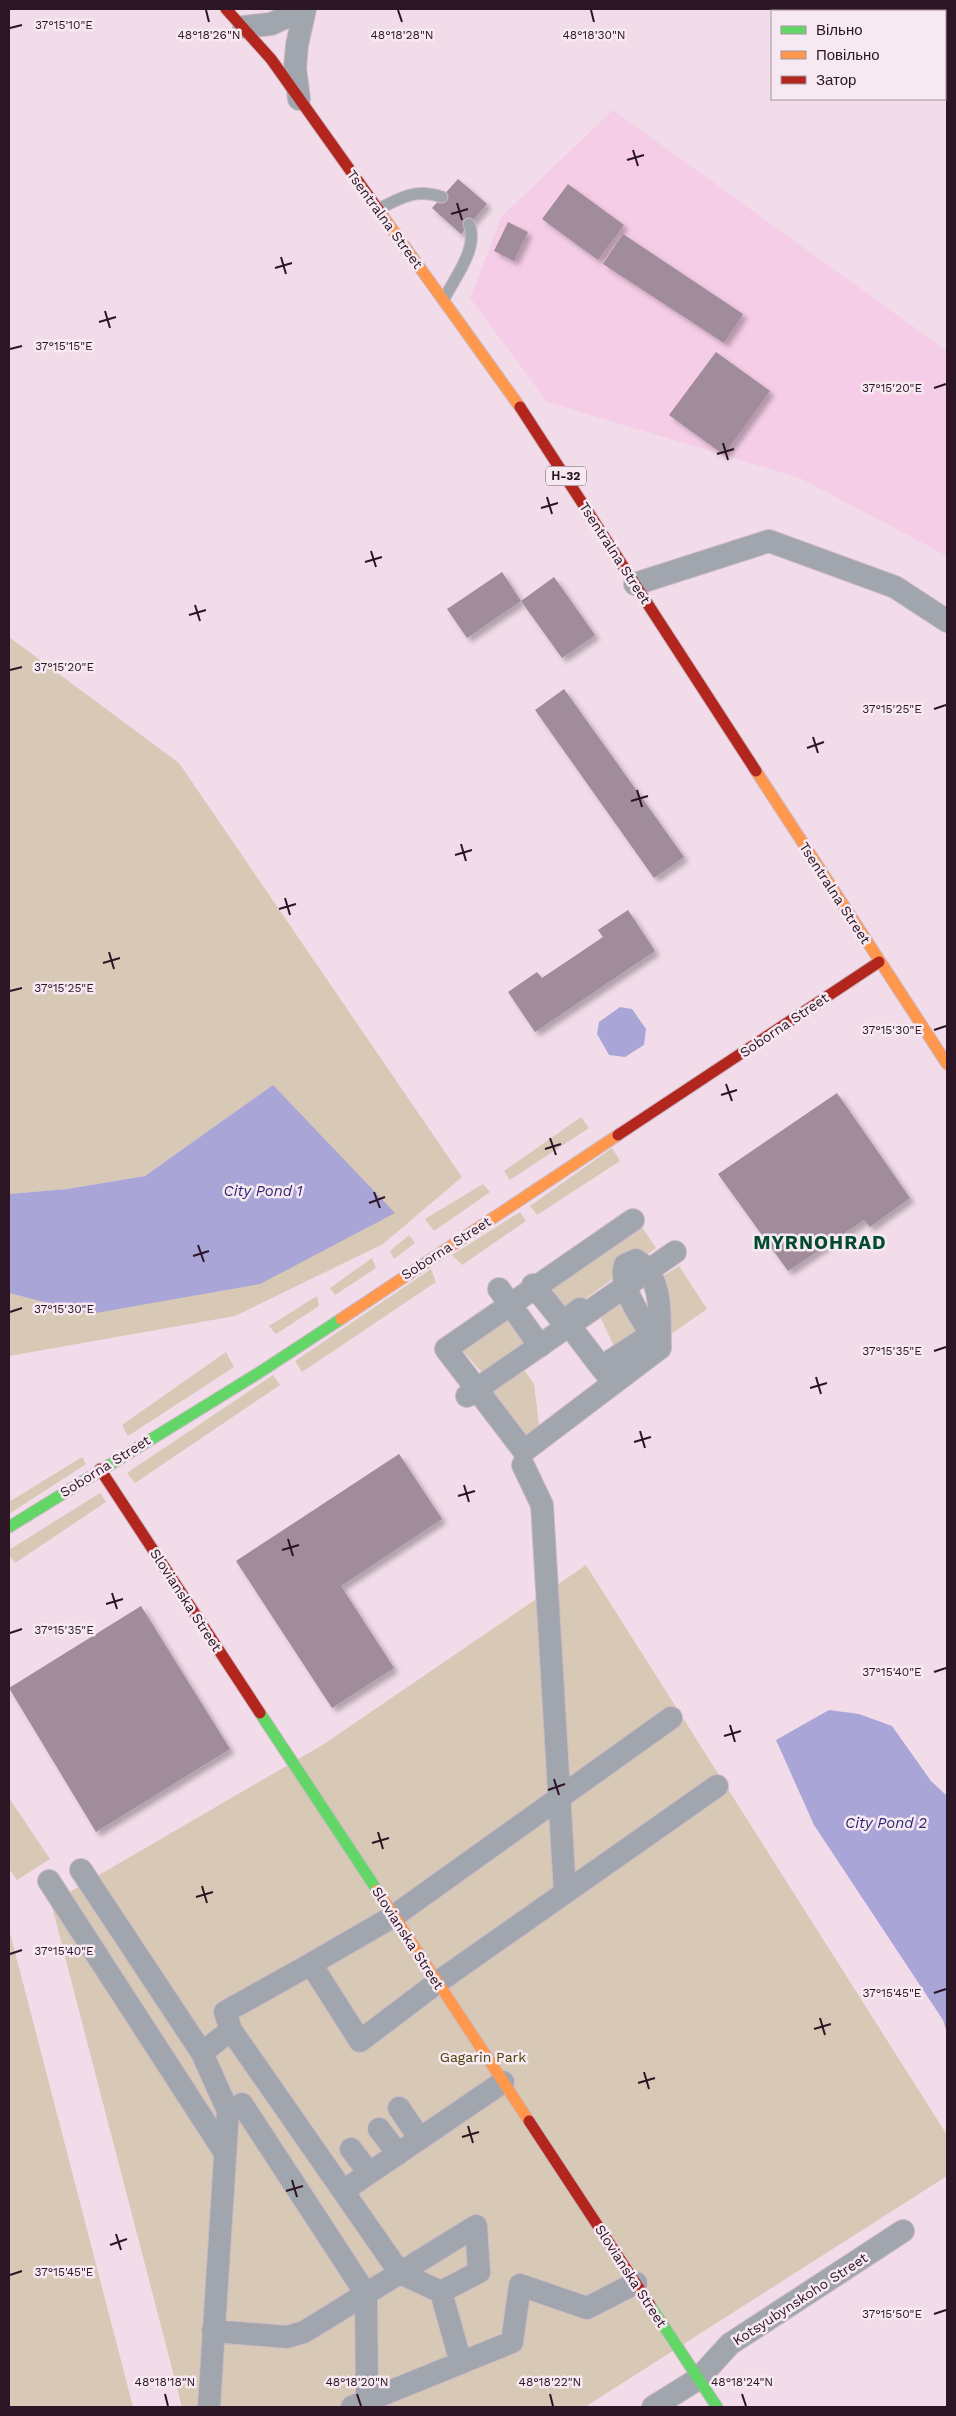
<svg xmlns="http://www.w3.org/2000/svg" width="956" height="2416" font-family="'Work Sans',sans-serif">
  <defs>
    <filter id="shadow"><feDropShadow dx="4.5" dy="4.5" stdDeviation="2.5" flood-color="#0004"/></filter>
  </defs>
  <rect width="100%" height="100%" fill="#f2dcea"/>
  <!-- built -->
  <path fill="#f6cde7" d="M613 110 947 351V556L800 478 547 402 470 298 502 216Z"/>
  <!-- green -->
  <path fill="#d7c9b5" d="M9 637 179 763 462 1177 383 1244 235 1316 9 1356V1293L90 1314 273 1085 145 1176 67 1189 9 1194Z
    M581 1117 589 1128 510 1180 504 1171Z
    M612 1148 620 1161 537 1215 530 1206Z
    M483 1184 490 1192 434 1231 425 1219Z
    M520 1212 526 1221 462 1265 452 1255Z
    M639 1223 656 1248 565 1313 549 1284Z
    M409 1235 415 1243 394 1259 390 1251Z
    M372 1258 376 1268 335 1295 330 1288Z
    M679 1266 707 1309 667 1337 661 1277Z
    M431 1269 436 1282 302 1372 295 1361Z
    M317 1296 319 1306 276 1334 269 1326Z
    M621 1298 644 1335 616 1351 598 1312Z
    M506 1315 529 1343 484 1375 461 1349Z
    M226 1352 234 1367 128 1436 122 1425Z
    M522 1367 534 1384 540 1432 523 1437 486 1387Z
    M273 1375 280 1385 135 1483 127 1473Z
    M82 1457 86 1464 9 1514V1502Z
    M100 1493 106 1502 15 1563 9 1555V1550Z
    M586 1565 947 2135V2176L585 2407H182L51 1903 324 1744Z
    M9 1798 50 1859 17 1880 9 1869Z
    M9 1929 133 2407H9Z"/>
  <!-- water -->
  <path fill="#a9a5d6" d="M620 1007 632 1009 646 1029 644 1045 625 1057 609 1055 597 1034 599 1022Z
    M273 1085 395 1213 260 1284 90 1314 9 1293V1194L67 1189 145 1176Z
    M829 1710 859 1714 892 1726 931 1781 947 1796V2033L943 2020 814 1825 776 1740Z"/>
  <!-- building -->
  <path fill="#a08c9a" filter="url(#shadow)" d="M916 9H947V68L945 69V11H917Z
    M458 179 487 204 461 234 432 208Z
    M568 184 624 225 598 260 542 219Z
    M508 222 528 232 514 261 494 251Z
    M623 234 743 314 724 343 603 264Z
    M716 352 770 391 724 455 669 415Z
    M502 572 521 601 467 638 447 609Z
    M554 577 595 635 562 658 521 601Z
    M564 689 684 857 654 878 535 710Z
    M628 910 655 951 535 1032 508 992 537 972 542 978 603 937 598 930Z
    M837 1093 910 1198 870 1227 864 1220 788 1271 718 1174Z
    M399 1454 442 1519 341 1586 394 1668 332 1708 236 1561Z
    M141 1606 230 1749 96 1832 9 1688Z"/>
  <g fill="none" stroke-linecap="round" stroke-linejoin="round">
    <!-- lane casing -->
    <g stroke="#cdbac6" stroke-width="13">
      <path id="lane" d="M378 209C402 198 415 188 442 197
        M444 299C455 277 479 248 469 224"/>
    </g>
    <!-- street casing -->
    <g stroke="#cdbac6" stroke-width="24">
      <path id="street" d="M244 27 271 24 304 9
        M299 99 295 68 297 45 305 9
        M635 584 769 541 895 587 947 621
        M633 1220 446 1349 524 1451 660 1348C659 1319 665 1278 636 1260L625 1265C617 1288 648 1328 660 1348
        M533 1285 563 1322 580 1309
        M499 1289 540 1346
        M569 1325 601 1367
        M614 1383 601 1367 652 1334
        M467 1396 675 1252
        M523 1465 542 1505 565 1893
        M81 1870 202 2053 231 2030 225 2012 311 1964 360 2041 438 1982 717 1786
        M49 1881 225 2153
        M311 1964 394 1916 671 1718
        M231 2030 343 2191 503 2082
        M202 2053 228 2111 209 2407
        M242 2104 366 2294 367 2401
        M399 2108 420 2139
        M379 2129 398 2154
        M351 2149 369 2173
        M343 2191 400 2273 441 2292
        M213 2331 287 2337 304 2332 476 2226 479 2272 441 2292 461 2363
        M352 2407 512 2342 520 2285 587 2308 636 2283
        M653 2407 698 2379 730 2344 903 2231"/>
    </g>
    <!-- fast casing -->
    <g stroke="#cdbac6" stroke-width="13">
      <path id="fast" d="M9 1527 257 1374 341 1319
        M260 1713 377 1890
        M650 2305 717 2407"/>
    </g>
    <!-- slow casing -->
    <g stroke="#cdbac6" stroke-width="13">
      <path id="slow" d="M382 215 520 407
        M756 771 947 1064
        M341 1319 618 1135
        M377 1890 529 2121"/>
    </g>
    <!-- jam casing -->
    <g stroke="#cdbac6" stroke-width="13">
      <path id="jam" d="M226 9 271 59 382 215
        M520 407 756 771
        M618 1135 879 962
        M100 1469 260 1713
        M529 2121 650 2305"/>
    </g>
    <!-- lane -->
    <use href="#lane" stroke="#a0a5ae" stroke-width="11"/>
    <!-- street -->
    <use href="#street" stroke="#a0a5ae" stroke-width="22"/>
    <!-- fast -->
    <use href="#fast" stroke="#63d668" stroke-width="11"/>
    <!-- slow -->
    <use href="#slow" stroke="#ff974d" stroke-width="11"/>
    <!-- jam -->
    <use href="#jam" stroke="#b3261e" stroke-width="11"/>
  </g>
  <!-- ticks -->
  <path fill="none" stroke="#2c1524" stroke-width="2" d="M206 10 209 22M398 10 402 22M591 10 594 22M10 28 22 25M633 150 638 166M627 160 644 155M457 203 462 220M451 214 468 209M281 257 286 274M275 268 292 263M105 311 110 328M99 322 116 317M10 349 22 346M934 388 946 384M723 443 728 460M717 454 734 449M547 497 552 514M541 508 558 503M371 551 376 567M365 562 382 557M195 605 200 621M189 615 206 610M10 670 22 667M934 709 946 705M813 737 818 753M807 748 824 742M637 790 642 807M631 801 648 796M461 844 466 861M455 855 472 850M285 898 290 915M279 909 296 904M109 952 114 969M103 963 120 958M10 991 22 988M934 1030 946 1026M726 1084 732 1101M721 1095 737 1090M550 1138 556 1155M545 1149 561 1144M374 1192 380 1208M369 1203 385 1197M198 1245 204 1262M193 1256 209 1251M10 1312 22 1308M934 1351 946 1347M816 1377 821 1394M810 1388 827 1383M640 1431 645 1448M634 1442 651 1437M464 1485 469 1502M458 1496 475 1491M288 1539 293 1556M282 1550 299 1545M112 1593 117 1609M106 1604 123 1599M10 1633 22 1629M934 1672 946 1668M730 1725 735 1742M724 1736 741 1731M554 1779 559 1795M548 1790 565 1784M378 1832 383 1849M372 1843 389 1838M202 1886 207 1903M196 1897 213 1892M10 1954 22 1950M934 1993 946 1989M820 2018 825 2035M814 2029 831 2024M644 2072 649 2089M638 2083 655 2078M468 2126 473 2143M462 2137 479 2132M292 2180 297 2197M286 2191 303 2186M116 2234 121 2250M110 2245 127 2239M10 2275 22 2271M934 2314 946 2310M165 2394 168 2406M357 2394 361 2406M550 2394 553 2406M742 2394 746 2406"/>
  <g text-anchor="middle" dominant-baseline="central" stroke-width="5" stroke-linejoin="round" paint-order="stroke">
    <!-- shield labels -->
    <rect fill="#f7e9f1" stroke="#695562" stroke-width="1" x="546" y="466.5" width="40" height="19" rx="4"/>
    <g font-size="12" font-weight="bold" fill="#2c1524">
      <text x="566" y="476">Н-32</text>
    </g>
    <!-- street labels -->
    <g font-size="14" fill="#2c1524" stroke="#f7e9f1">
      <text transform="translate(385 219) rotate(54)">Tsentralna Street</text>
      <text transform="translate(615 553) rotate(57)">Tsentralna Street</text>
      <text transform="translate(835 893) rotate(57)">Tsentralna Street</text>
      <text transform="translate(784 1025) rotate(-34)">Soborna Street</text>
      <text transform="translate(446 1248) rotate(-33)">Soborna Street</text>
      <text transform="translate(105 1466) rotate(-32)">Soborna Street</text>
      <text transform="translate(186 1600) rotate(57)">Slovianska Street</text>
      <text transform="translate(408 1938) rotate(57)">Slovianska Street</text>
      <text transform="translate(631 2276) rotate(57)">Slovianska Street</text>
      <text transform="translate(800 2299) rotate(-33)">Kotsyubynskoho Street</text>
    </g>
    <!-- park labels -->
    <g font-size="14" fill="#4b4306" stroke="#f7e9f1">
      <text x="483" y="2057">Gagarin Park</text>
    </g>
    <!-- water labels -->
    <g font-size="15" font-style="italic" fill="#2d2773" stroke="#f7e9f1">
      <text x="263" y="1191">City Pond 1</text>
      <text x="886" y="1823">City Pond 2</text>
    </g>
    <!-- district labels -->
    <g font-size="19" font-weight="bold" letter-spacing="1" fill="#034b30" stroke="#f7e9f1">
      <text x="820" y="1242">MYRNOHRAD</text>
    </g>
  </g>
  <g font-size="12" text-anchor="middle" fill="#2c1524" stroke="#f7e9f1" stroke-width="5" stroke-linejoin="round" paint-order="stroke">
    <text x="64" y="29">37°15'10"E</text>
    <text x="209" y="39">48°18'26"N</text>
    <text x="402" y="39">48°18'28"N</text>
    <text x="594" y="39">48°18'30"N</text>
    <text x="64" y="350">37°15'15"E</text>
    <text x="892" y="392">37°15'20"E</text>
    <text x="64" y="671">37°15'20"E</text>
    <text x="892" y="713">37°15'25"E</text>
    <text x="64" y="992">37°15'25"E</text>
    <text x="892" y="1034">37°15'30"E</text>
    <text x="64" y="1313">37°15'30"E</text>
    <text x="892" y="1355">37°15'35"E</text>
    <text x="64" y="1634">37°15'35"E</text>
    <text x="892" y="1676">37°15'40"E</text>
    <text x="64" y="1955">37°15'40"E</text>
    <text x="892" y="1997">37°15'45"E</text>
    <text x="64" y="2276">37°15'45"E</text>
    <text x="892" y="2318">37°15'50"E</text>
    <text x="165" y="2386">48°18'18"N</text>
    <text x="357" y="2386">48°18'20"N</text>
    <text x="550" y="2386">48°18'22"N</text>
    <text x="742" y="2386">48°18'24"N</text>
  </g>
  <!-- border -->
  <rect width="956" height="2416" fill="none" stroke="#2c1524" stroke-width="20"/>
  <!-- legend -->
  <rect x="771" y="10" width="175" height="90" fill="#f7e9f1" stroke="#a6949f"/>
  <rect x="781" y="26" width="25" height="8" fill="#63d668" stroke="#a6949f"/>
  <text x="816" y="35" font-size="15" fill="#2c1524">Вільно</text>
  <rect x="781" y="51" width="25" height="8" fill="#ff974d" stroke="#a6949f"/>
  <text x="816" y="60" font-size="15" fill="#2c1524">Повільно</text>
  <rect x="781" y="76" width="25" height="8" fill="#b3261e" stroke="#a6949f"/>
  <text x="816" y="85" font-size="15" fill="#2c1524">Затор</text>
</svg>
